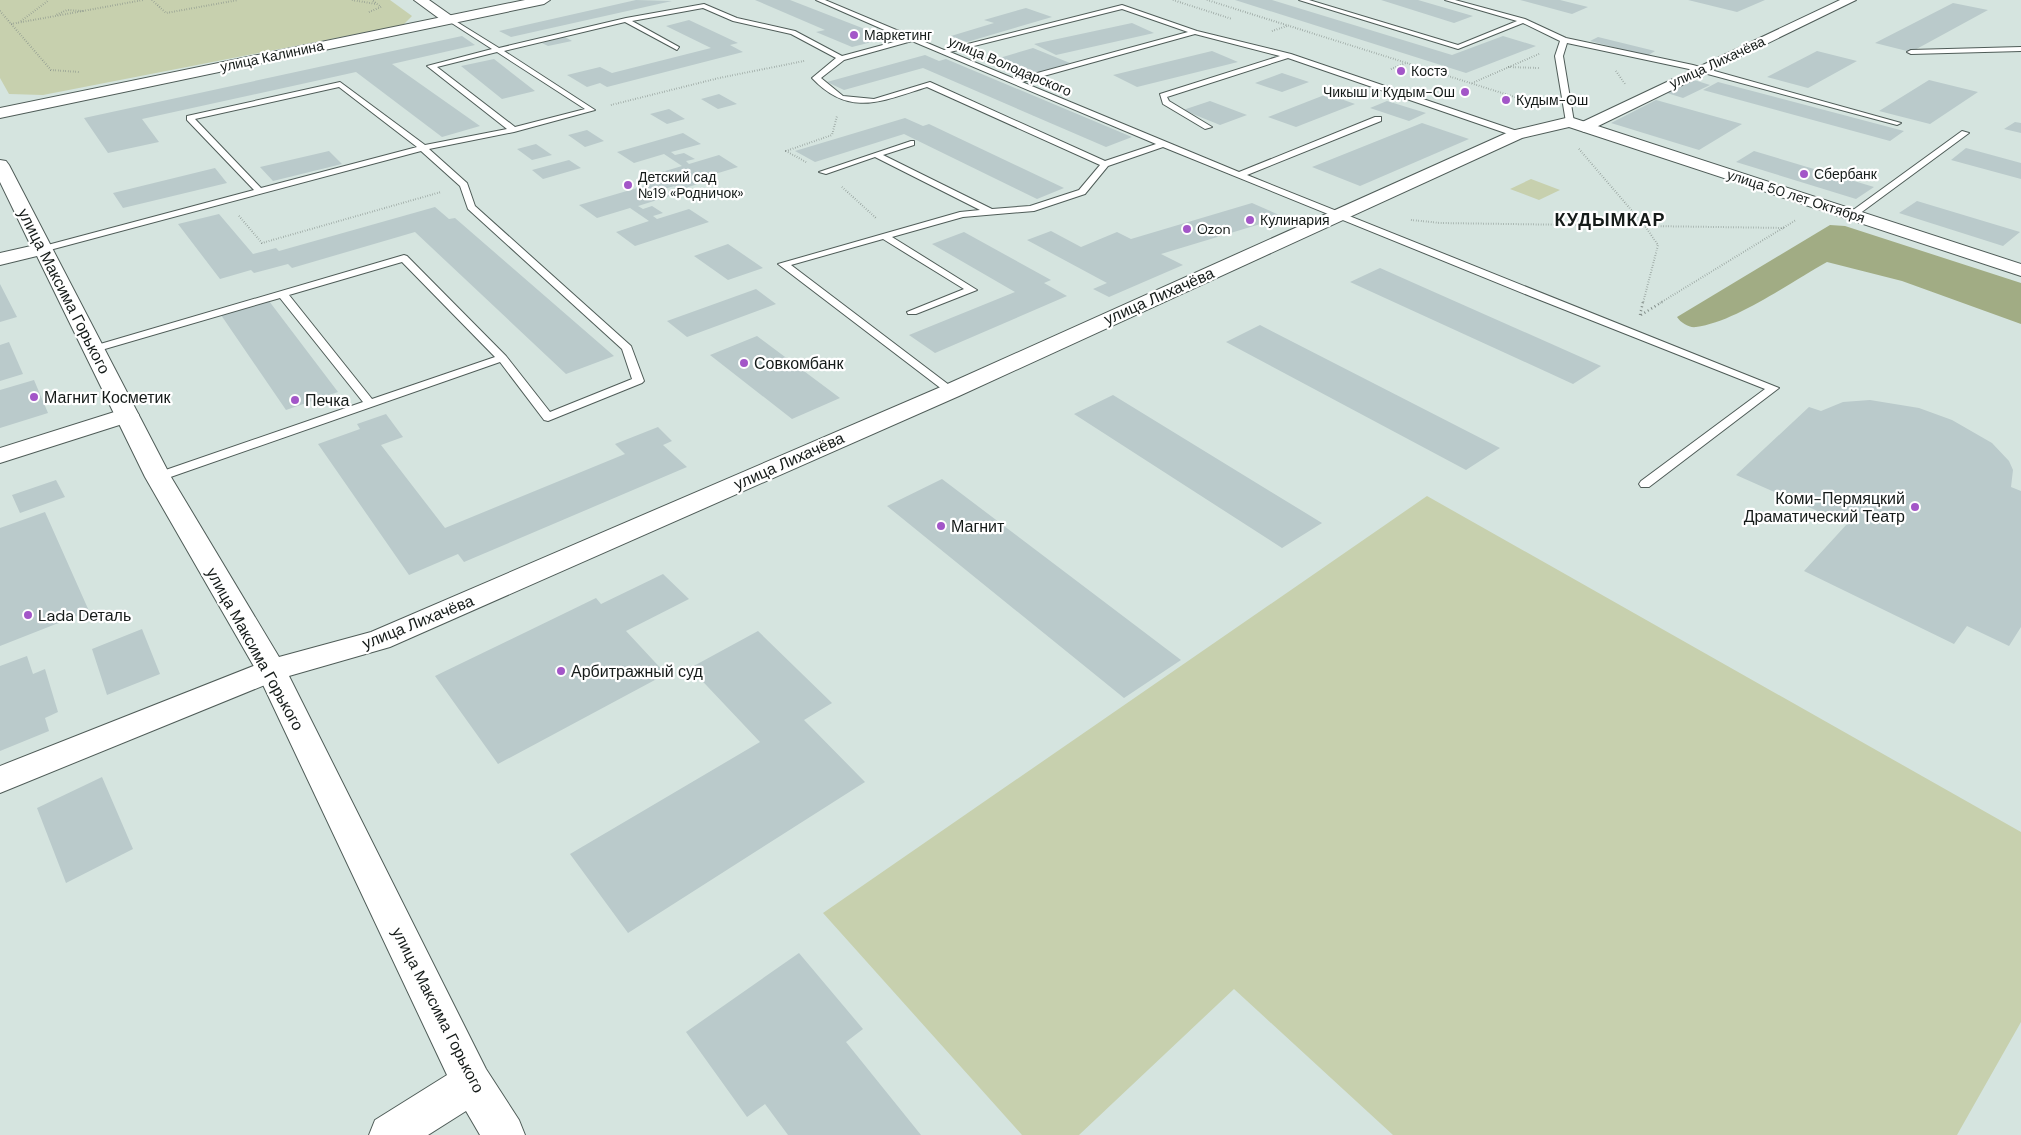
<svg xmlns="http://www.w3.org/2000/svg" width="2021" height="1135" font-family="'DM Sans',sans-serif">
  <rect width="100%" height="100%" fill="#d5e4df"/>
  <!-- green -->
  <path fill="#c7d0ae" d="M0 0H390L412 16 403 25 43 95 9 94 0 78Z
    M1531 179 1560 190 1539 200 1510 189Z
    M1427 496 2021 832V1022L1957 1135H1393L1234 989 1079 1135H1022L823 913Z"/>
  <!-- forest -->
  <path fill="#a1ac84" d="M1830 225 1845 226 2021 283V324L1902 281 1827 262C1792 281 1736 322 1696 327 1689 328 1681 323 1677 317Z"/>
  <!-- building -->
  <path fill="#bacacb" d="M636 0 672 1 511 37 499 31Z
    M755 0H790L888 38 852 47 816 32 825 30Z
    M1235 0H1272L1452 55 1503 36 1536 46 1466 73Z
    M1381 0H1418L1473 16 1454 23Z
    M1520 0H1560L1588 7 1572 14Z
    M1688 0H1765L1737 12Z
    M1953 3 1988 10 1911 52 1875 43Z
    M1026 8 1052 17 967 42 951 36 994 23 984 20Z
    M689 20 738 43 730 45 743 52 607 87 600 83 587 87 567 75 600 67 612 73 711 48 666 26Z
    M1132 23 1154 33 1056 55 1034 44Z
    M462 36 475 45 392 64 480 126 442 137 356 72 142 119 159 142 108 153 84 118Z
    M565 37 572 41 548 46 542 43Z
    M1598 37 1655 51 1647 56 1590 41Z
    M1033 48 1070 63 1033 74 996 59Z
    M1212 51 1238 62 1137 87 1113 75Z
    M1817 51 1857 61 1808 88 1767 77Z
    M925 55 939 61 946 59 1132 137 1106 147 923 68 844 90 827 82Z
    M494 59 535 91 502 99 461 66Z
    M1282 73 1309 82 1282 92 1255 83Z
    M1694 80 1710 85 1683 98 1667 93Z
    M1929 80 1978 92 1930 124 1879 111Z
    M1718 82 1904 131 1890 141 1703 90Z
    M719 94 737 104 718 109 701 99Z
    M1327 94 1355 104 1296 127 1268 117Z
    M1656 100 1742 124 1699 150 1611 123Z
    M1210 101 1247 115 1220 125 1183 110Z
    M1387 101 1426 113 1409 121 1370 108Z
    M669 109 685 119 667 124 650 114Z
    M905 118 923 126 929 124 1064 188 1037 199 904 134 815 162 795 151Z
    M2015 122 2021 123V133L2004 129Z
    M1422 123 1469 139 1360 186 1312 167Z
    M587 130 604 141 585 147 568 135Z
    M683 133 701 144 671 152 675 155 684 153 695 159 686 161 689 164 719 155 738 167 705 177 710 180 679 190 674 186 661 190 670 196 638 206 643 209 652 206 663 213 653 216 657 219 689 209 709 222 635 246 616 232 649 221 630 208 597 218 579 205 661 181 652 175 682 166 664 154 634 163 617 152Z
    M536 144 552 155 532 160 517 149Z
    M1966 148 2021 163V179L1951 160Z
    M329 151 342 164 273 181 260 167Z
    M1754 151 1874 187 1856 199 1736 162Z
    M569 160 581 168 543 179 532 170Z
    M215 168 227 183 123 208 113 193Z
    M1917 201 2020 232 2003 246 1899 213Z
    M1252 203 1284 217 1161 254 1183 265 1109 297 1093 289 1107 283 1027 240 1051 231 1081 247 1117 232 1131 239Z
    M435 207 449 219 455 218 614 356 566 374 415 232 292 268 288 264 254 273 251 270 220 279 178 224 219 214 253 254 276 248 279 251Z
    M964 232 1051 280 1044 283 1067 296 935 353 909 335 1015 292 932 244Z
    M728 244 763 268 728 280 694 256Z
    M1380 268 1601 366 1573 384 1350 282Z
    M0 284 17 317 0 322Z
    M756 289 776 304 687 337 667 321Z
    M269 301 338 392 286 410 221 315Z
    M1260 325 1500 448 1466 470 1226 342Z
    M757 336 840 398 792 419 710 355Z
    M9 342 23 374 0 381V345Z
    M34 380 48 413 0 428V390Z
    M1113 395 1322 523 1282 548 1074 414Z
    M1870 400 1919 408 1952 420 1992 443 2009 461 2013 470 2011 487 2021 491V627L2009 646 1967 626 1954 644 1804 571 1847 524 1736 475 1809 407 1821 411 1843 402Z
    M386 414 403 437 381 445 445 528 625 454 615 444 658 427 672 441 663 445 687 467 464 562 458 554 409 575 318 444 360 429 357 424Z
    M942 479 1181 660 1124 698 887 506Z
    M56 480 65 497 20 513 12 495Z
    M45 512 89 611 0 646V528Z
    M663 574 689 599 626 631 666 674 498 764 435 676 596 598 601 604Z
    M142 629 160 674 107 695 92 649Z
    M758 631 832 703 804 720 865 782 628 933 570 854 760 742 690 668Z
    M27 656 33 674 45 669 58 712 45 718 49 731 0 751V666Z
    M102 777 133 849 66 883 37 808Z
    M799 953 863 1029 846 1042 921 1135H788L765 1104 747 1117 686 1032Z"/>
  <g fill="none" stroke-linecap="round" stroke-linejoin="round">
    <!-- lane casing -->
    <g stroke="#4f5c58" stroke-width="2">
      <path id="lane" d="M816 0H825L944 50 1122 5 1197 31 1291 54 1520 132V136H1514L1288 58 1167 97 1169 101 1212 127 1205 129 1163 104 1160 94 1280 56 1195 34 1022 82 1239 172 1375 117H1381V121L1247 175 1779 388 1649 487H1641L1639 484 1641 481 1765 389 1530 296 1163 147 1108 166 1085 194 1034 211 963 217 892 237 977 290 916 314H908L907 312 964 289 883 239 791 265 957 391 955 393H947L778 264 960 212 980 210 875 157 826 174 819 172 911 141H914V145L883 155 992 209 1030 206 1079 190 1100 165 927 87C882 101 850 118 812 78L836 58 791 34 733 21 703 8 632 21 679 47 677 50 625 22 504 51 595 110 514 132 429 149 467 183 475 206 631 346 644 381 642 383 548 421 544 420 500 362 162 480H154L152 477 154 474 363 402 280 298 98 351H90V347L404 255 407 256 506 356 550 412 632 379 622 349 468 209 460 186 421 151 46 251H40V247L254 190 187 120V116L340 82 425 145 507 129 427 66 492 49 447 20 449 17 499 48 626 18 704 4 737 18 795 31 842 56 905 39ZM1122 9 1188 32 1015 79 950 52ZM912 41 1156 144 1105 161 930 82 874 99 843 96 821 78 844 60ZM497 52 585 109 515 127 437 67ZM339 87 417 147 261 188 195 119ZM402 262 495 357 372 399 289 295Z
        M1299 0H1309L1458 45 1517 21 1445 0H1455L1525 19 1566 38 1693 65 1901 123 1897 125 1689 69 1567 43 1563 56 1574 122 1570 124 1566 122 1555 56 1560 41 1523 23 1458 49Z
        M2021 47V51L1911 54 1907 52 1911 50Z
        M1962 131 1969 133 1855 217H1849V213Z"/>
    </g>
    <!-- street casing -->
    <g stroke="#4f5c58" stroke-width="2">
      <path id="street" d="M414 0H429L456 19 449 23 444 22Z
        M1840 0H1856L1590 130 1584 132 1576 127 1578 124Z
        M127 408 135 410 139 415 135 420 0 463V448Z
        M271 659 282 662 286 670 282 678 0 793V766Z"/>
    </g>
    <!-- secondary casing -->
    <g stroke="#4f5c58" stroke-width="2">
      <path id="secondary" d="M525 0H550L544 4 0 118V108Z
        M1570 117 2021 264V276L1569 127 1522 138 959 396 390 647 289 676 486 1069 519 1120 525 1135H480L466 1111 428 1135H369L375 1120 447 1075 256 670 145 477 37 256 0 265V253L31 246 0 182V160L6 161 9 165 171 477 279 657 371 632 943 386 1511 131Z"/>
    </g>
    <!-- path-far1 -->
    <path stroke="#808b87" stroke-width="2" stroke-dasharray="0.5 2" stroke-linecap="butt" d="M152 0 166 13 238 0
      M352 0 376 4
      M1173 0 1232 19
      M1207 0 1540 105
      M0 11 51 70 79 72
      M83 11 143 0
      M369 12 381 7 372 0
      M21 21 49 0
      M11 24 83 11 67 10 56 15
      M1272 31 1287 26
      M1508 67 1539 68
      M1391 69 1406 63
      M1616 71 1625 84
      M1472 83 1539 54
      M611 105 719 78 804 61
      M1579 149 1645 226 1658 245 1643 303
      M806 162 786 151 832 135 837 116
      M842 187 876 218
      M239 216 262 243 441 192
      M1411 220 1440 223 1785 228
      M1660 303 1796 220"/>
    <!-- path -->
    <path stroke="#808b87" stroke-width="2.5" stroke-dasharray="1 3" stroke-linecap="butt" d="M1640 315 1643 302
      M1641 315 1662 302"/>
    <!-- lane -->
    <use href="#lane" fill="#fff" fill-rule="evenodd"/>
    <!-- street -->
    <use href="#street" fill="#fff" fill-rule="evenodd"/>
    <!-- secondary -->
    <use href="#secondary" fill="#fff" fill-rule="evenodd"/>
  </g>
  <!-- markers -->
  <g fill="#a356c8" stroke="#fff" stroke-width="2">
    <circle cx="854" cy="35" r="5"/>
    <circle cx="1401" cy="71" r="5"/>
    <circle cx="1465" cy="92" r="5"/>
    <circle cx="1506" cy="100" r="5"/>
    <circle cx="1804" cy="174" r="5"/>
    <circle cx="628" cy="185" r="5"/>
    <circle cx="1250" cy="220" r="5"/>
    <circle cx="1187" cy="229" r="5"/>
    <circle cx="744" cy="363" r="5"/>
    <circle cx="34" cy="397" r="5"/>
    <circle cx="295" cy="400" r="5"/>
    <circle cx="1915" cy="507" r="5"/>
    <circle cx="941" cy="526" r="5"/>
    <circle cx="28" cy="615" r="5"/>
    <circle cx="561" cy="671" r="5"/>
  </g>
  <g text-anchor="middle" dominant-baseline="central" stroke-width="4.5" stroke-linejoin="round" paint-order="stroke">
    <!-- far-poi labels -->
    <g font-size="14" fill="#151b19" stroke="#fff" text-anchor="start">
      <text x="864" y="35">Маркетинг</text>
      <text x="1411" y="71">Костэ</text>
      <text x="1455" y="92" text-anchor="end">Чикыш и Кудым-Ош</text>
      <text x="1516" y="100">Кудым-Ош</text>
      <text x="1814" y="174">Сбербанк</text>
      <text x="638" y="177">Детский сад<tspan x="638" dy="16">№19 «Родничок»</tspan></text>
      <text x="1260" y="220">Кулинария</text>
      <text x="1197" y="229">Ozon</text>
    </g>
    <!-- far-street labels -->
    <g font-size="14" fill="#151b19" stroke="#fff">
      <text transform="translate(272 56) rotate(-12)">улица Калинина</text>
      <text transform="translate(1717 62) rotate(-25)">улица Лихачёва</text>
      <text transform="translate(1010 66) rotate(23)">улица Володарского</text>
      <text transform="translate(1796 196) rotate(18)">улица 50 лет Октября</text>
    </g>
    <!-- street labels -->
    <g font-size="16" fill="#151b19" stroke="#fff">
      <text transform="translate(64 291) rotate(63)">улица Максима Горького</text>
      <text transform="translate(1159 296) rotate(-24)">улица Лихачёва</text>
      <text transform="translate(789 461) rotate(-24)">улица Лихачёва</text>
      <text transform="translate(418 622) rotate(-22)">улица Лихачёва</text>
      <text transform="translate(255 649) rotate(61)">улица Максима Горького</text>
      <text transform="translate(438 1010) rotate(63)">улица Максима Горького</text>
    </g>
    <!-- poi labels -->
    <g font-size="16" fill="#151b19" stroke="#fff" text-anchor="start">
      <text x="754" y="363">Совкомбанк</text>
      <text x="44" y="397">Магнит Косметик</text>
      <text x="305" y="400">Печка</text>
      <text x="1905" y="498" text-anchor="end">Коми-Пермяцкий<tspan x="1905" dy="18">Драматический Театр</tspan></text>
      <text x="951" y="526">Магнит</text>
      <text x="38" y="615">Lada Dеталь</text>
      <text x="571" y="671">Арбитражный суд</text>
    </g>
    <!-- far-district labels -->
    <g font-size="18" font-weight="bold" letter-spacing="1" fill="#151b19" stroke="#fff">
      <text x="1610" y="220">КУДЫМКАР</text>
    </g>
  </g>
</svg>
